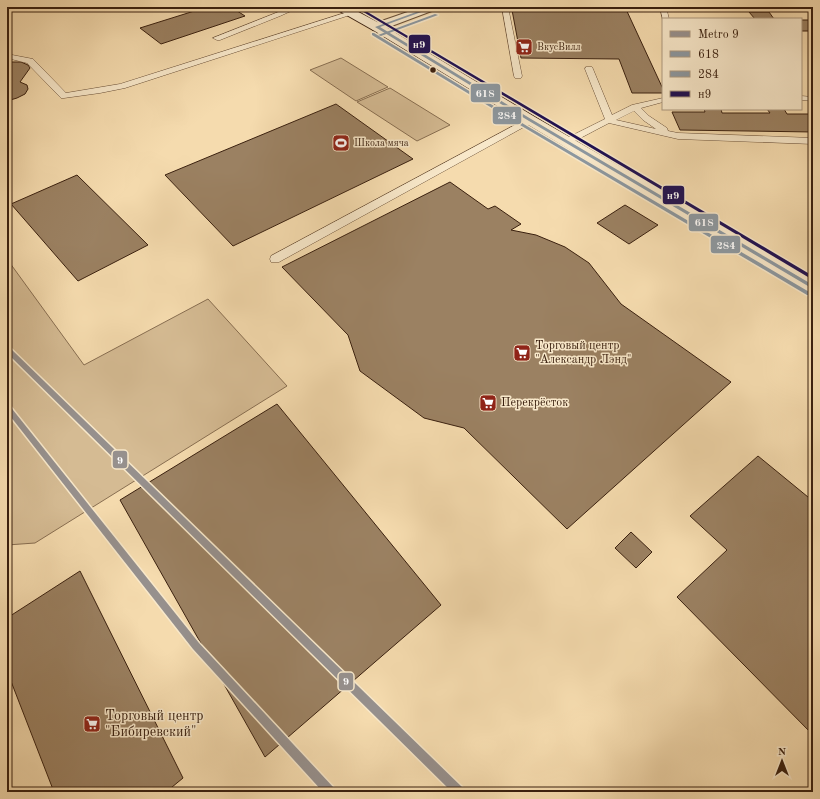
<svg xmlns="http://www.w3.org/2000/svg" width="820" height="799" font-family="'Old Standard TT',serif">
  <rect width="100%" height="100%" fill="#f5dbae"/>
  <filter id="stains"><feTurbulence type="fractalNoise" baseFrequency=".005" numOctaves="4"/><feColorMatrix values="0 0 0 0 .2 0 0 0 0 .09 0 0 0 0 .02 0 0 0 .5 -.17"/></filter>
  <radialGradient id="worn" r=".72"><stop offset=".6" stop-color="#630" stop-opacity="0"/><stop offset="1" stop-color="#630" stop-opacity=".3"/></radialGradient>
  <!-- green -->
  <path fill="#d5bb93" stroke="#886e51" d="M341 58 388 87 356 101 310 70Z
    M390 88 450 125 417 141 357 102Z
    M7 259 84 365 208 299 287 386 35 543 7 545Z"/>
  <!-- building -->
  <path fill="#9b8162" stroke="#3a200f" d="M207 7H231L245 16 161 44 140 28Z
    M598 7H625L663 89V93H632L619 59 521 58 512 10 600 11Z
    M749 12H769L774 19H755Z
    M801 20H813V31H801Z
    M7 62H21L28 65 30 68 20 82 27 85 28 89 25 94 17 98 7 101Z
    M336 104 413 159 233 246 165 175Z
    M704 109H721L722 113H770L767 109H784L787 114H813V132L680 130 672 112H705Z
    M77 175 148 245 78 281 11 204Z
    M450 182 488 209 495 206 521 224 511 230 536 235 565 247 589 263 621 304 731 382 567 529 464 428 424 418 360 371 348 335 282 267Z
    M625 205 658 225 629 244 597 223Z
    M277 404 441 605 265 757 120 500Z
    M758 456 808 497 813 491V735L677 597 727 550 690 516Z
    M631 532 652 552 636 568 615 548Z
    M80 571 183 778 166 792H54L7 671V618Z"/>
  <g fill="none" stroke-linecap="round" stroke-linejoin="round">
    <!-- lane casing -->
    <g stroke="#694f37" stroke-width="1">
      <path id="lane" d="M81 7H89L84 10 82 9Z
        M291 7H300L280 16 220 40H217L213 38Z
        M502 7H508L522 76 521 78H515L514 76Z
        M660 7H666L669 19 663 20Z
        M351 11 353 12V14L125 88 100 93 64 98H61L27 63 7 58V54L33 59 66 93 120 84Z
        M586 67H592L593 69 612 115 632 105 663 98V102L641 108 649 116 667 128 668 131 678 133 813 138V144L678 139 609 123 569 144H563L562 142 563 140 605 119 585 69ZM634 111 643 120 656 129 616 120Z
        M801 96 813 97V101L801 100Z
        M530 117 534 120 533 122 279 262H271L270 259 271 256Z"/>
    </g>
    <!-- street casing -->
    <g stroke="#694f37" stroke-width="2">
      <path id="street" d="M422 7H439L437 9 381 30H373L371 27 373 24Z"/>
    </g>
    <!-- secondary casing -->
    <g stroke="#3a200f" stroke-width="2">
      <path id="secondary" d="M334 7H349L381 24 535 117 813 278V294L806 292 525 123 373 30 336 9Z"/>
    </g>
    <!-- lane -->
    <use href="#lane" fill="#f8e8ca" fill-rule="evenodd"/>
    <!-- street -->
    <use href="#street" fill="#f8e8ca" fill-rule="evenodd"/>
    <!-- secondary -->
    <use href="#secondary" fill="#f8e8ca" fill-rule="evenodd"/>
    <!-- bus-1 casing -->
    <g stroke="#f8e8ca" stroke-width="3">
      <path id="bus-1" d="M430 7H435L380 27 531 119 813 285V289L529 121 375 27Z"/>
    </g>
    <!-- bus-2 casing -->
    <g stroke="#f8e8ca" stroke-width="3">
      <path id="bus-2" d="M435 14 438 15 381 36 378 35Z
        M372 33H374L527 126 811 293 812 294 811 295H807L525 128 372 35Z"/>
    </g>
    <!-- bus-3 casing -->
    <g stroke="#f8e8ca" stroke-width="3">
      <path id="bus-3" d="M355 7H359L813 276V280Z"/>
    </g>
    <!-- bus-1 -->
    <use href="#bus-1" fill="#8c979f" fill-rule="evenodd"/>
    <!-- bus-2 -->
    <use href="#bus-2" fill="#8c979f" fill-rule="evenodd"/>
    <!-- bus-3 -->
    <use href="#bus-3" fill="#1f1051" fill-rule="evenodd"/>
    <!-- metro-1 casing -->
    <g stroke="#f8e8ca" stroke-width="3">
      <path id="metro-1" d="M7 346 9 347 463 788 464 792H452L7 353Z
        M7 404 9 405 199 643 334 788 335 792H323L193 649 7 412Z"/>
    </g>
    <!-- metro-1 -->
    <use href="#metro-1" fill="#96908d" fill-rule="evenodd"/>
  </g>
  <!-- icons -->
  <defs>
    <g id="supermarket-square" transform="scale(0.9)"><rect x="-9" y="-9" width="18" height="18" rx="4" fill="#8f2418" stroke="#f8e8ca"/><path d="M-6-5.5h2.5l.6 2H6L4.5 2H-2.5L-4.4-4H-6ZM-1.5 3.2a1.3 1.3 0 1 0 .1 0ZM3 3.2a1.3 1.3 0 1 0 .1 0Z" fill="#fff"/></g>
    <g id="stadium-square" transform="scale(0.9)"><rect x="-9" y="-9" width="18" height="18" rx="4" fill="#8f2418" stroke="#f8e8ca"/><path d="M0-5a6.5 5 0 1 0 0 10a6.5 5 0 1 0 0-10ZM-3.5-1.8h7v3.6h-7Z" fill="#fff"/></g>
  </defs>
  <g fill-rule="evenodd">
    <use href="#supermarket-square" x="524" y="47"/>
    <use href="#stadium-square" x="341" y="143"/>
    <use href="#supermarket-square" x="522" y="353"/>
    <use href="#supermarket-square" x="488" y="403"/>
    <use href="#supermarket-square" x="92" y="724"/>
  </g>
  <!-- markers -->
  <circle fill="#3a200f" stroke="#f8e8ca" stroke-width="1.5" cx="433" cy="70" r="3.5"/>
  <g text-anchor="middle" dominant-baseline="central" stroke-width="3" stroke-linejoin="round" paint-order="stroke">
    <!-- far-poi labels -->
    <g font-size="10" fill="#3a200f" stroke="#f8e8ca" text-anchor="start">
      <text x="537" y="47">ВкусВилл</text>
      <text x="354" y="143">Школа мяча</text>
    </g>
    <!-- poi labels -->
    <g font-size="12" fill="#3a200f" stroke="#f8e8ca" text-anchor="start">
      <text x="535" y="346">Торговый центр<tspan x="535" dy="14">"Александр Лэнд"</tspan></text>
      <text x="501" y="403">Перекрёсток</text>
    </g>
    <!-- near-poi labels -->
    <g font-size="14" fill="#3a200f" stroke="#f8e8ca" text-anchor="start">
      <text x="105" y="716">Торговый центр<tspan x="105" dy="16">"Бибиревский"</tspan></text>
    </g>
  </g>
  <g stroke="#f8e8ca" stroke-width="1.5">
    <rect x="408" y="34" width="23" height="20" rx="4" fill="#1f1051"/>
    <rect x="470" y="83" width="31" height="20" rx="4" fill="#8c979f"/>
    <rect x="492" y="106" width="30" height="19" rx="4" fill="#8c979f"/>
    <rect x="662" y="185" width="23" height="20" rx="4" fill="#1f1051"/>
    <rect x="688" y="213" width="31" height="19" rx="4" fill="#8c979f"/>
    <rect x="710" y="235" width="31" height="19" rx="4" fill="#8c979f"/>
    <rect x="112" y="450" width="16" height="19" rx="4" fill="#96908d"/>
    <rect x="338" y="672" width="16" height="19" rx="4" fill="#96908d"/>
  </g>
  <g font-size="11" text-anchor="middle" font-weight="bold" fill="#fff">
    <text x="419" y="48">н9</text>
    <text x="485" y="97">618</text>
    <text x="507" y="119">284</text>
    <text x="673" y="199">н9</text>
    <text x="704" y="226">618</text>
    <text x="726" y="249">284</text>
    <text x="120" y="464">9</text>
    <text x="346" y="685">9</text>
  </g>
  <!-- margin -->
  <rect width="820" height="799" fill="none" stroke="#f5dbae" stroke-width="24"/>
  <rect x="8" y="8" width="804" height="783" fill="none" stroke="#3a200f" stroke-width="2"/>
  <rect x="12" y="12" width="796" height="775" fill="none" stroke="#3a200f"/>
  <!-- legend -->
  <rect x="662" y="18" width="140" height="92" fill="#f8e8ca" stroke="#ac987f"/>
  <rect x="670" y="31" width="20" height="6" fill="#96908d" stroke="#ac987f"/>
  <text x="698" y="38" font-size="12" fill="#3a200f">Metro 9</text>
  <rect x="670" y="51" width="20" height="6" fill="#8c979f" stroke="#ac987f"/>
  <text x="698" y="58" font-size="12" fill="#3a200f">618</text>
  <rect x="670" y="71" width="20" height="6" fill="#8c979f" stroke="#ac987f"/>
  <text x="698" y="78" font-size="12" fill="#3a200f">284</text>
  <rect x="670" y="91" width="20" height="6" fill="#1f1051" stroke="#ac987f"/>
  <text x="698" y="98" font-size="12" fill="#3a200f">н9</text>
  <!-- north arrow -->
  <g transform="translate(782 761)" stroke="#f8e8ca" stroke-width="3" paint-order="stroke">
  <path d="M0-3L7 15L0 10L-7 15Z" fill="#3a200f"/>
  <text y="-6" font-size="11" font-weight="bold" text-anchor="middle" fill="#3a200f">N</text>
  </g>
  <rect width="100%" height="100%" filter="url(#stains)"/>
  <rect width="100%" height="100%" fill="url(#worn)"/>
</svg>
